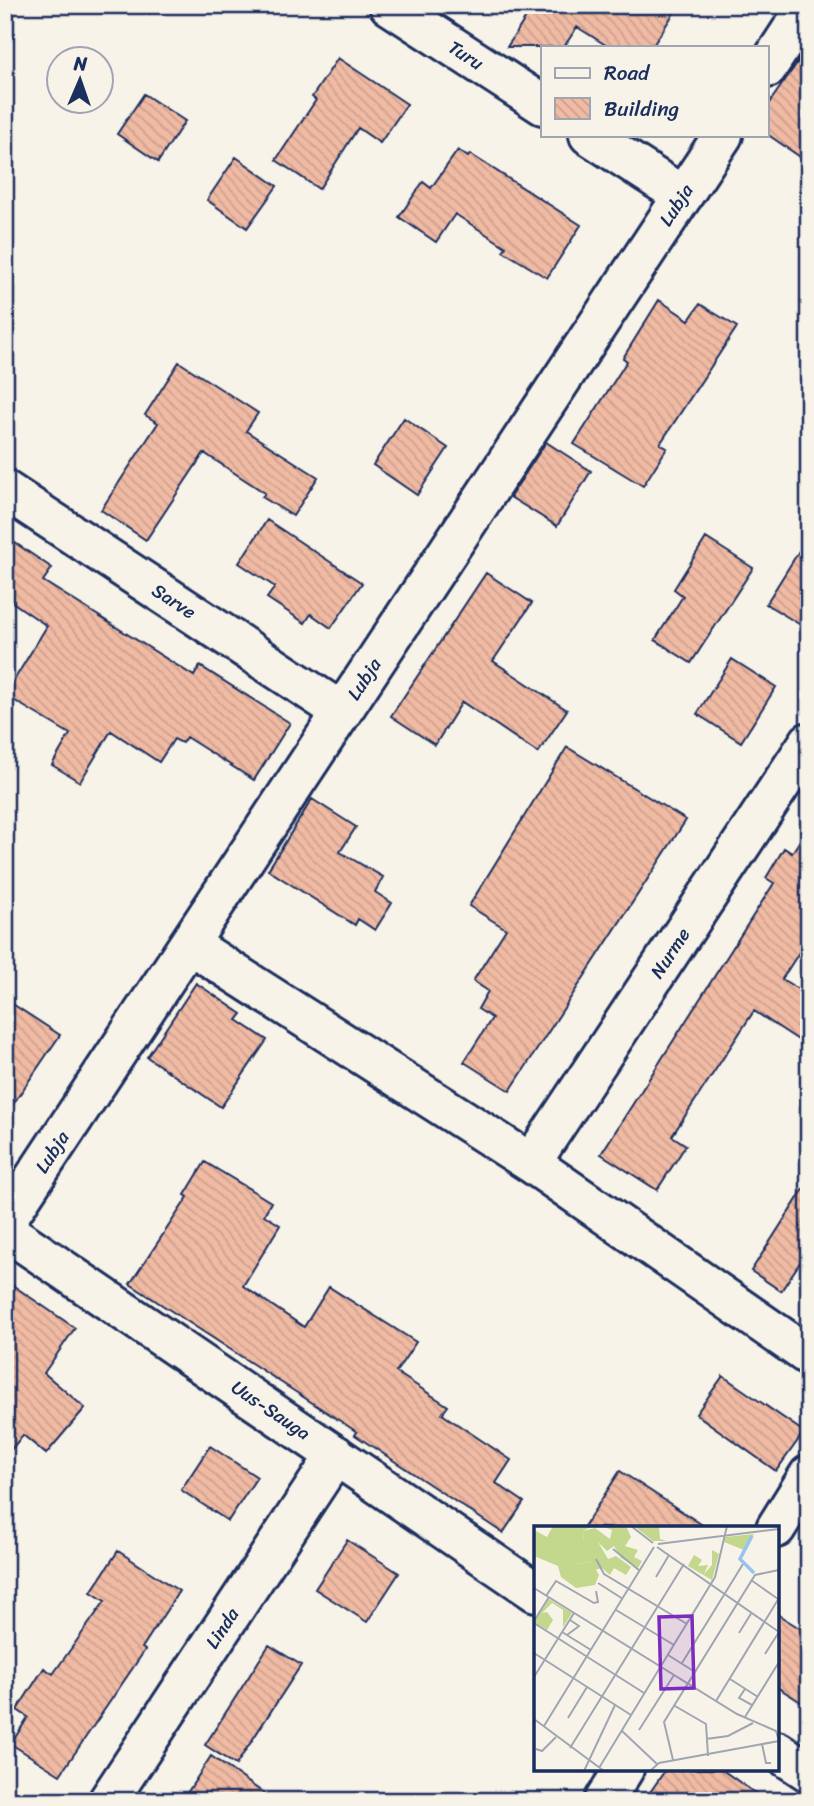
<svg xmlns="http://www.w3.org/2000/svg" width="814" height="1806" font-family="Sriracha,sans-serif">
  <defs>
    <pattern id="building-back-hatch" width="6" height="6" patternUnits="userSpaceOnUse" patternTransform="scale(1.75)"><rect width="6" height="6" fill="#f0baa3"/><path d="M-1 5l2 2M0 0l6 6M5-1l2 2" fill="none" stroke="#cda08f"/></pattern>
  </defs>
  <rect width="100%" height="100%" fill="#f7f3e8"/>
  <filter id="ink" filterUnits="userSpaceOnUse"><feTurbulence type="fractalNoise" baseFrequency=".0143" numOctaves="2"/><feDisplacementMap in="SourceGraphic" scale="14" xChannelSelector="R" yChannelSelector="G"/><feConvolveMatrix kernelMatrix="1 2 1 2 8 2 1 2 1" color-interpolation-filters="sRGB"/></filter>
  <g filter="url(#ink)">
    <!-- building -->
    <path fill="url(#building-back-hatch)" stroke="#1b2f5e" stroke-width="2" d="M534 5H679L652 47H609L577 27 564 47H507Z
      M809 46V163L767 134V106Z
      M338 58 407 104 380 143 358 128 319 189 276 160 316 100 312 97Z
      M144 94 185 121 158 162 117 134Z
      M458 150 468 157 470 154 581 225 547 278 503 251 506 247 455 214 436 242 399 217 423 182 431 188Z
      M236 157 277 186 247 228 207 200Z
      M659 300 689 320 700 304 737 327 660 444 667 448 643 486 574 444 627 361 623 358Z
      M179 362 258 413 246 431 318 477 293 516 262 497 265 493 204 453 146 540 101 510 158 423 145 415Z
      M404 418 448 448 417 495 373 465Z
      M546 442 591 471 557 526 510 497Z
      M267 520 362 583 331 628 311 614 305 623 267 598 275 587 239 563Z
      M809 535V630L766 604Z
      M5 536 52 568 43 581 194 676 200 666 290 723 254 780 186 737 182 743 174 739 159 762 111 731 80 782 52 765 70 734 5 695 47 626 5 597Z
      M706 538 753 568 691 663 655 640 683 596 674 589Z
      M486 573 532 603 493 661 567 710 538 753 462 702 435 745 391 716Z
      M732 659 776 687 741 742 697 714Z
      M567 747 686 820 510 1091 464 1062 492 1018 478 1009 488 991 473 981 506 929 469 906Z
      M312 799 356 827 340 852 383 877 375 892 392 903 375 930 358 919 355 925 268 870Z
      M809 826V937L782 979 809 996V1047L754 1011 672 1136 686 1145 657 1190 601 1154 774 883 766 878 784 848 792 853Z
      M196 983 242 1014 237 1020 267 1040 221 1107 147 1057Z
      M5 999 60 1035 5 1116Z
      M205 1162 271 1202 264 1215 280 1225 243 1286 304 1327 329 1287 416 1342 396 1372 448 1406 442 1414 511 1460 496 1483 524 1502 503 1533 355 1435 357 1432 130 1284 188 1197 185 1195Z
      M809 1181V1249L781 1291 751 1271Z
      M5 1280 75 1328 44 1373 85 1408 46 1454 23 1435 5 1457Z
      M723 1376 804 1432 776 1471 696 1414Z
      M210 1446 257 1477 228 1521 181 1490Z
      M620 1471 707 1528H583Z
      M347 1540 399 1573 367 1622 315 1589Z
      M118 1551 179 1591 142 1648 145 1650 60 1775 11 1744 28 1717 17 1710 44 1668 53 1674 105 1601 91 1592Z
      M777 1614 809 1634V1707L777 1687Z
      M269 1645 301 1665 236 1765 205 1745Z
      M211 1756 275 1801H182Z
      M666 1769H721L766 1801H644Z"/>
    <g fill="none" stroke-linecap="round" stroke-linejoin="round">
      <!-- minor casing -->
      <g stroke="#1b2f5e" stroke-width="44">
        <path id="minor" d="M389 5 543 105
          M767 68 808 5
          M589 135 683 196
          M5 490 342 712
          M189 944 531 1163 809 1356
          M531 1163 809 742
          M5 1222 723 135
          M5 1230 536 1592
          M776 1528 809 1475
          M777 1751 809 1772
          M108 1801 336 1455
          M604 1801 624 1769"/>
      </g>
      <!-- minor -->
      <use href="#minor" stroke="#f7f3e8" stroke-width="38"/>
    </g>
  </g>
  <g text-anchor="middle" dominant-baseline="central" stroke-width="5" stroke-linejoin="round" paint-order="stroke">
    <!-- street labels -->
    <g font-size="19" fill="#1b2f5e" stroke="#f7f3e8">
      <text transform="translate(466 55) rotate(33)">Turu</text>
      <text transform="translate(676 205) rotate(-57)">Lubja</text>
      <text transform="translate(174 601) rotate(33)">Sarve</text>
      <text transform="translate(364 679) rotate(-57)">Lubja</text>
      <text transform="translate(670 953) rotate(-57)">Nurme</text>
      <text transform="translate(52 1152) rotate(-57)">Lubja</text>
      <text transform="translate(271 1410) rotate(34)">Uus-Sauga</text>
      <text transform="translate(222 1628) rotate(-57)">Linda</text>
    </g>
  </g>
  <!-- overview -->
  <g transform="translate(534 1526)">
    <rect width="245" height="245" fill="#f7f3e8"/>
    <path d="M19 0H59L49 5 50 16H64L74 33 82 30 97 41 92 49 80 42 76 49 68 42 61 44 57 36 44 38 27 31 0 10 2 5 13 11ZM100 0H125L126 13 133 15H119ZM178 24 185 28 178 54 154 40 160 29 168 34 164 40 174 39 170 48 178 39ZM15 73 38 87 29 101V84L18 77 8 87 13 86 19 94 13 104 0 96Z" fill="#c3d78d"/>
    <path d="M68 0H92L97 11 91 20 104 24 100 31 108 35 104 42 87 32 80 20 73 25 64 16H50L49 5 61 2 76 13 78 4ZM0 10 14 13 27 31 37 30 44 38 57 36 65 49 61 59 42 62 27 51 24 40 0 30Z" fill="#c3d78d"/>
    <path d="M220 8 210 24 190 16 191 11Z" fill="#c3d78d"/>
    <path fill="none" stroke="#96c3f0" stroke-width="3.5" d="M218 10 206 33 220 47"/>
    <path fill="none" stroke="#9fa5b1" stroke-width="2" d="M97 0 119 17M124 18 245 3M123 21 245 106M79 23 106 45M62 33 70 48 153 98M122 51 135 29M217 54 244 73M64 57 89 73M0 62 203 188 242 205 245 215M12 70 22 55 60 77 64 76 62 65M82 84 140 119M0 95 15 71M0 97 110 167M28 106 57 124M205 107 218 86M33 109 45 100 36 94M0 127 97 189M231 128 245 106M134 129 161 146M148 137 209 38M0 151 40 87M196 153 224 171M211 163 205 172 218 179M182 175 245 72M141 180 172 198 174 230M211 191 245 136M34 192 53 161M0 193 70 245M10 200 120 21M105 204 140 149M88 205 123 238M172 213 194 210 219 197M228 218 232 237H237M36 222 150 38M2 223 8 225 22 211M139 234 130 196 221 49 245 44M65 242 181 51 193 0M50 245 81 179M116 245 125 237 245 215"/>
    <path fill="#7b2cbf" fill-opacity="0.15" stroke="#7b2cbf" stroke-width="3.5" d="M158 90 160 162 127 163 125 91Z"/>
    <rect width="245" height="245" fill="none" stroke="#1b2f5e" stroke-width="3.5"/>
  </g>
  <!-- margin -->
  <rect width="814" height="1806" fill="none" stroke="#f7f3e8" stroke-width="28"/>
  <rect x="14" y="14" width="786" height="1778" fill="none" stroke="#1b2f5e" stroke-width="2.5" filter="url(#ink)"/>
  <!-- legend -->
  <rect x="541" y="46" width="228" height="91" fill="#f7f3e8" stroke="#9fa5b1" stroke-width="2"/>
  <rect x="555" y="68" width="35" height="10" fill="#f7f3e8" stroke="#9fa5b1" stroke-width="2"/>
  <text x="604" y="80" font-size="21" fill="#1b2f5e">Road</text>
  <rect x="555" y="98" width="35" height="21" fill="url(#building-back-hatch)" stroke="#9fa5b1" stroke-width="2"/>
  <text x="604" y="116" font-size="21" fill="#1b2f5e">Building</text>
  <!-- north arrow -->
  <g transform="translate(80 80) rotate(2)"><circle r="33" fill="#f7f3e8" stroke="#9fa5b1" stroke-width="2"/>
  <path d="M0-5L12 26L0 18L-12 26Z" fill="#1b2f5e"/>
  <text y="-10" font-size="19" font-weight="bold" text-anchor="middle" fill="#1b2f5e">N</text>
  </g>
</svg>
